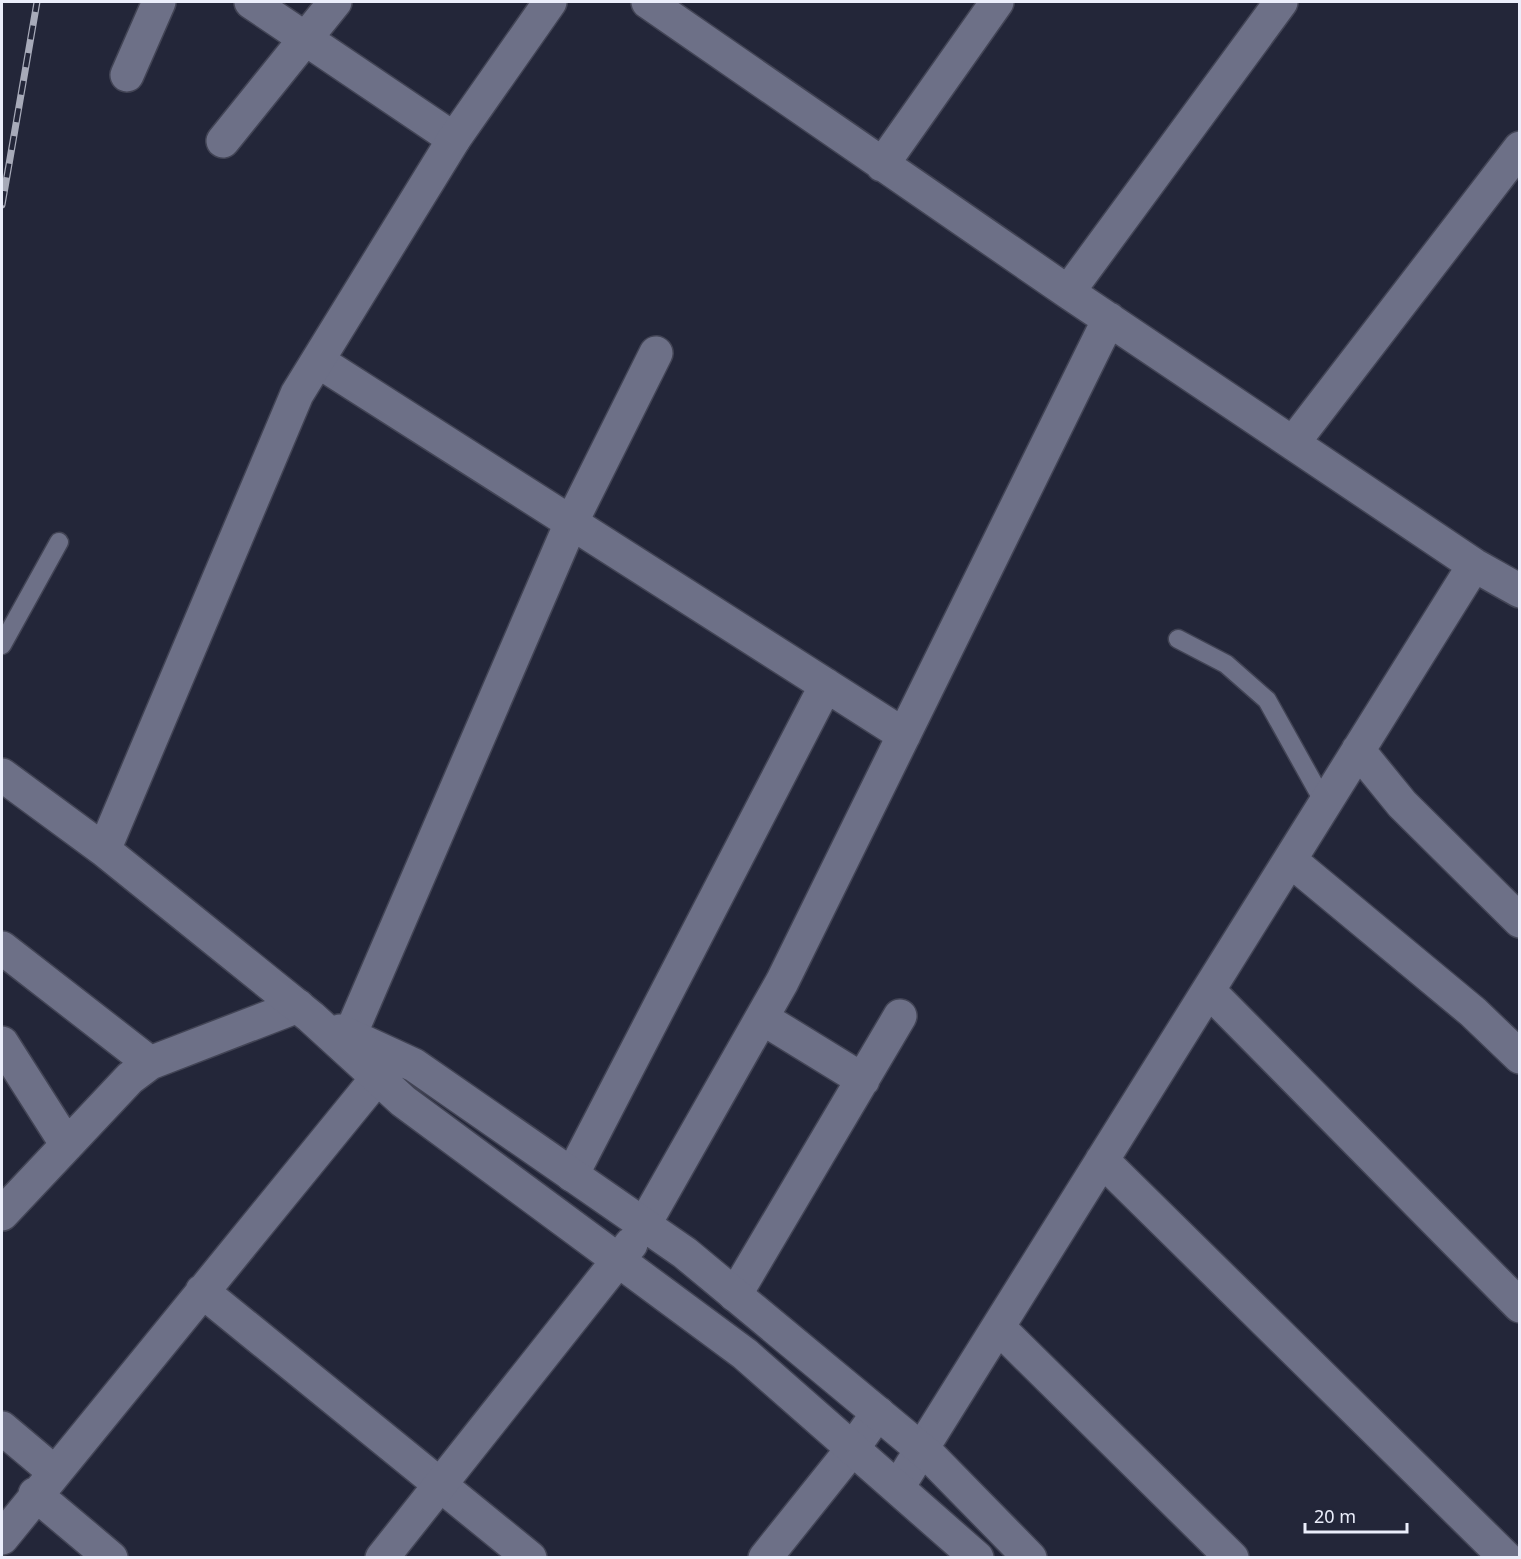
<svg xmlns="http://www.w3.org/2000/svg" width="1521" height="1559" font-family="'Noto Sans',sans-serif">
  <rect width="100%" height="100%" fill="#232639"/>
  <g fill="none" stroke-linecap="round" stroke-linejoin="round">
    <!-- service casing -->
    <g stroke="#424455" stroke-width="21">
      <path id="service" d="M1178 639 1226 664 1267 700 1325 804
        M2 645 59 542"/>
    </g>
    <!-- minor casing -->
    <g stroke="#424455" stroke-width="36">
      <path id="minor" d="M251 2 454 139
        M648 2 1068 292 1474 565 1520 591
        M127 75 159 2
        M223 141 335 2
        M882 165 997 2
        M1068 292 1281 2
        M318 361 904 735
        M1293 443 1520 148
        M1358 750 1402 804 1520 921
        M1290 860 1473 1012 1520 1057
        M2 948 150 1063
        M1209 991 1520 1306
        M762 1018 863 1080
        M350 1035 571 523 656 353
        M2 1043 67 1145
        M1102 1160 1506 1558
        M572 1175 826 685
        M2 1214 130 1078 150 1063 298 1006
        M644 1225 782 982 1109 319
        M202 1291 530 1558
        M735 1295 900 1016
        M998 1327 1232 1558
        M2 1428 53 1471
        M898 1487 1474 565
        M35 1494 111 1558
        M2 1538 377 1078
        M765 1558 853 1448 878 1413"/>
    </g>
    <!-- tertiary casing -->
    <g stroke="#424455" stroke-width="36">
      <path id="tertiary" d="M2 775 104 850 311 1017 403 1101 745 1354 977 1558
        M104 850 297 394 454 139 550 2
        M340 1031 414 1065 685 1253 933 1459 1030 1558
        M382 1558 631 1244"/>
    </g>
    <!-- service -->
    <use href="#service" stroke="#6d7087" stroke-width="18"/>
    <!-- minor -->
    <use href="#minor" stroke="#6d7087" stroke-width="33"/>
    <!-- tertiary -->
    <use href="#tertiary" stroke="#6d7087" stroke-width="33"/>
    <!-- rail casing -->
    <g stroke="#a7aab9" stroke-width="7">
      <path id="rail" d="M2 205 37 2"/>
    </g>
    <!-- rail -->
    <use href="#rail" stroke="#232639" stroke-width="4.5" stroke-dasharray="14" stroke-linecap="butt"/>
  </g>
  <!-- border -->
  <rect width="1521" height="1559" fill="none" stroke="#ebeefb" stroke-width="6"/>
  <!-- scale -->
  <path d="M1305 1523v9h102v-9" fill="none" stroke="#ebeefb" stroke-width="3"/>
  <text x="1314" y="1523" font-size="18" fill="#ebeefb" stroke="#232639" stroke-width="4.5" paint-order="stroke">20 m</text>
</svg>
